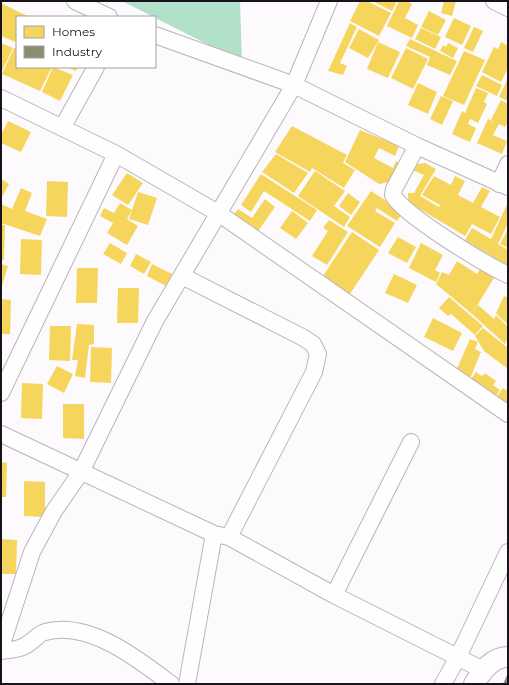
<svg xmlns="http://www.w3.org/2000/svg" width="509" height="685" font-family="Montserrat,sans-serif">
  <rect width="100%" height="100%" fill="#fdfafd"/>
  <!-- forest -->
  <path fill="#b2e1ca" d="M122 1H240L242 62Z"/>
  <!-- homes -->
  <path fill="#f6d55c" d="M360 1H367L391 13 379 36 350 21Z
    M372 1H397L392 11Z
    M399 1H407L412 4 405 18 418 25 412 38 387 26Z
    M444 1H456L452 16 441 13Z
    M1 3 27 16 17 17V38L15 42 1 36Z
    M429 11 446 20 438 35 421 27Z
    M454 18 471 26 462 45 445 37Z
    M350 23 357 27 340 63 347 66 343 75 328 71Z
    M474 27 483 31 473 52 464 48Z
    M421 28 441 37 435 49 415 39Z
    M359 29 379 40 368 58 349 48Z
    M410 39 457 61 450 75 427 65 430 57 406 46Z
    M378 42 400 52 388 78 367 69Z
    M501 42 508 46V68L501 82 482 72 494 47 498 49Z
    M1 43 13 48 1 73Z
    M448 43 458 48 453 58 440 51 443 45 446 47Z
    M14 48 17 49V67H52L40 91 2 74Z
    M406 48 428 59 413 89 391 78Z
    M464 51 485 60 464 105 443 96Z
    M53 67 73 75 60 101 42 92Z
    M67 67H78L76 71Z
    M482 75 502 85 497 96 476 86Z
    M508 78V101L499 97Z
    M418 83 437 92 428 114 408 105Z
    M476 88 488 93 484 102 487 104 478 123 470 119 468 124 476 128 470 142 452 134 462 111 465 113Z
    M441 96 453 101 442 125 430 119Z
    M501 100 508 104V122L505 127 499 124 493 135 507 141 502 154 477 143 488 119 494 122 491 120Z
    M8 121 31 132 21 152 1 143V135Z
    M292 126 347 155 343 163 355 170 344 188 312 168 310 172 275 152Z
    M360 130 399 146 395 156 379 148 374 158 393 168 396 161 403 165 394 181 379 184 345 162Z
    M276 154 308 173 294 193 262 172Z
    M425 163 436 169 420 196 439 207 440 205 422 195 434 176 451 185 455 176 465 181 458 195 473 203 482 187 490 191 481 207 500 217 491 234 472 224 465 236 408 202V193H414L424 175 412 170 418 164Z
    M315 171 345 191 334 206 350 217 344 227 298 196Z
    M127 173 143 183 128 205 112 195Z
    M261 174 317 210 310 221 264 191 251 212 241 205Z
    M1 179 9 184 1 199Z
    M47 181 68 182 67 217 46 216Z
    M21 188 32 193 25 211 47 219 40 236 1 223V204L12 209Z
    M371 191 403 212 397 221 377 208 375 211 395 223 380 247 347 226Z
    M138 192 157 198 148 225 129 219 132 210 127 219 138 226 127 245 107 233 113 223 100 216 104 208 114 213 120 203 132 210Z
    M348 193 360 202 351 215 339 206Z
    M265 199 275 207 256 234 232 217 238 209 252 218Z
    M508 202V223L498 244 508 250V266L465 240 472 228 491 239Z
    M292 211 308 223 296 239 280 228Z
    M329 220 348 232 327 265 312 256 328 231 323 228Z
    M1 225H5L4 260H1Z
    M508 229V248L500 244Z
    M352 232 379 250 350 294 323 276Z
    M398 237 416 247 407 263 388 253Z
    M21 239 42 240 41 275 20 274Z
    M110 243 127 253 121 264 103 254Z
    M421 243 443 255 435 270 440 273 436 282 409 268Z
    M136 254 151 262 144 274 130 266Z
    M457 261 477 274 483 264 497 273 472 314 436 284 442 272 449 275Z
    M1 264 8 266 1 289Z
    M152 264 172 274 166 286 147 276Z
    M77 268H98L97 303H76Z
    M394 274 417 285 408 303 385 293Z
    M118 288H139L138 323H117Z
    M504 296 508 298V325L496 313Z
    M449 297 483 326 475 335 451 314 448 316 439 308Z
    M1 299 11 300 10 334H1Z
    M478 305 494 319 496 315 508 327V338L505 344 472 314Z
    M433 318 462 333 453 351 424 337Z
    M77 324 94 325V344L89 345 85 378 75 376 78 360H72Z
    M50 326H71L70 361 49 360Z
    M483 328 508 348V369L484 351 475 336Z
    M470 339 478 342 475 349 481 352 469 381 456 371Z
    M91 347 112 348 111 383 90 382Z
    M57 366 73 374 64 393 47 384Z
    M476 372 482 376 485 373 496 381 493 385 500 390 494 399 469 382Z
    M22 383 43 384 42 419 21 418Z
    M503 388 508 391V408L495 399Z
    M63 404H84V439L63 438Z
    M1 462 7 463 6 497H1Z
    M24 481 45 482V517L24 516Z
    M1 539 17 540 16 574H1Z"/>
  <!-- industry -->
  <path fill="#8c8c6e" d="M508 673V684H503Z"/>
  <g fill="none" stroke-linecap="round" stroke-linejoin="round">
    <!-- minor casing -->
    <g stroke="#b9b4ba" stroke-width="18">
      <path id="minor" d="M75 1 109 17
        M494 1 508 8
        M155 35 294 85 417 146 508 187
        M1 98 116 154 218 213 508 414
        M62 128 96 67
        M417 146 394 189 393 195C403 215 485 264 508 275
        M499 184 508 164
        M182 276 304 338 313 344 318 354 314 372 229 537
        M1 393 116 154
        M1 434 214 534 229 537 334 595 483 670
        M334 595 411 442
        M1 647 32 552 54 511 81 472 155 321 294 85 329 1
        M1 651C13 650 23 649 32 641 36 638 40 633 45 632 89 620 138 659 171 684
        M187 684 214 534
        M443 684 458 657 508 552"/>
    </g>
    <!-- major casing -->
    <g stroke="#b9b4ba" stroke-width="22">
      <path id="major" d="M474 684C482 671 492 657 508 657"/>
    </g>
    <!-- minor -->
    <use href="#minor" stroke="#fffeff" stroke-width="16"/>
    <!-- major -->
    <use href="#major" stroke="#fffeff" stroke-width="20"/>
  </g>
  <!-- border -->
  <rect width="509" height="685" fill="none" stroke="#1a121a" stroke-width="4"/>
  <!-- legend -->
  <rect x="16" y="16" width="140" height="52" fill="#ffffff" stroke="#a3a0a3"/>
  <rect x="24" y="26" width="20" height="12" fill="#f6d55c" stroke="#a3a0a3"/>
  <text x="52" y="36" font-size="12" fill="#1a121a">Homes</text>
  <rect x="24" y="46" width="20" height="12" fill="#8c8c6e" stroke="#a3a0a3"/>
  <text x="52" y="56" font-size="12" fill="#1a121a">Industry</text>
</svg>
